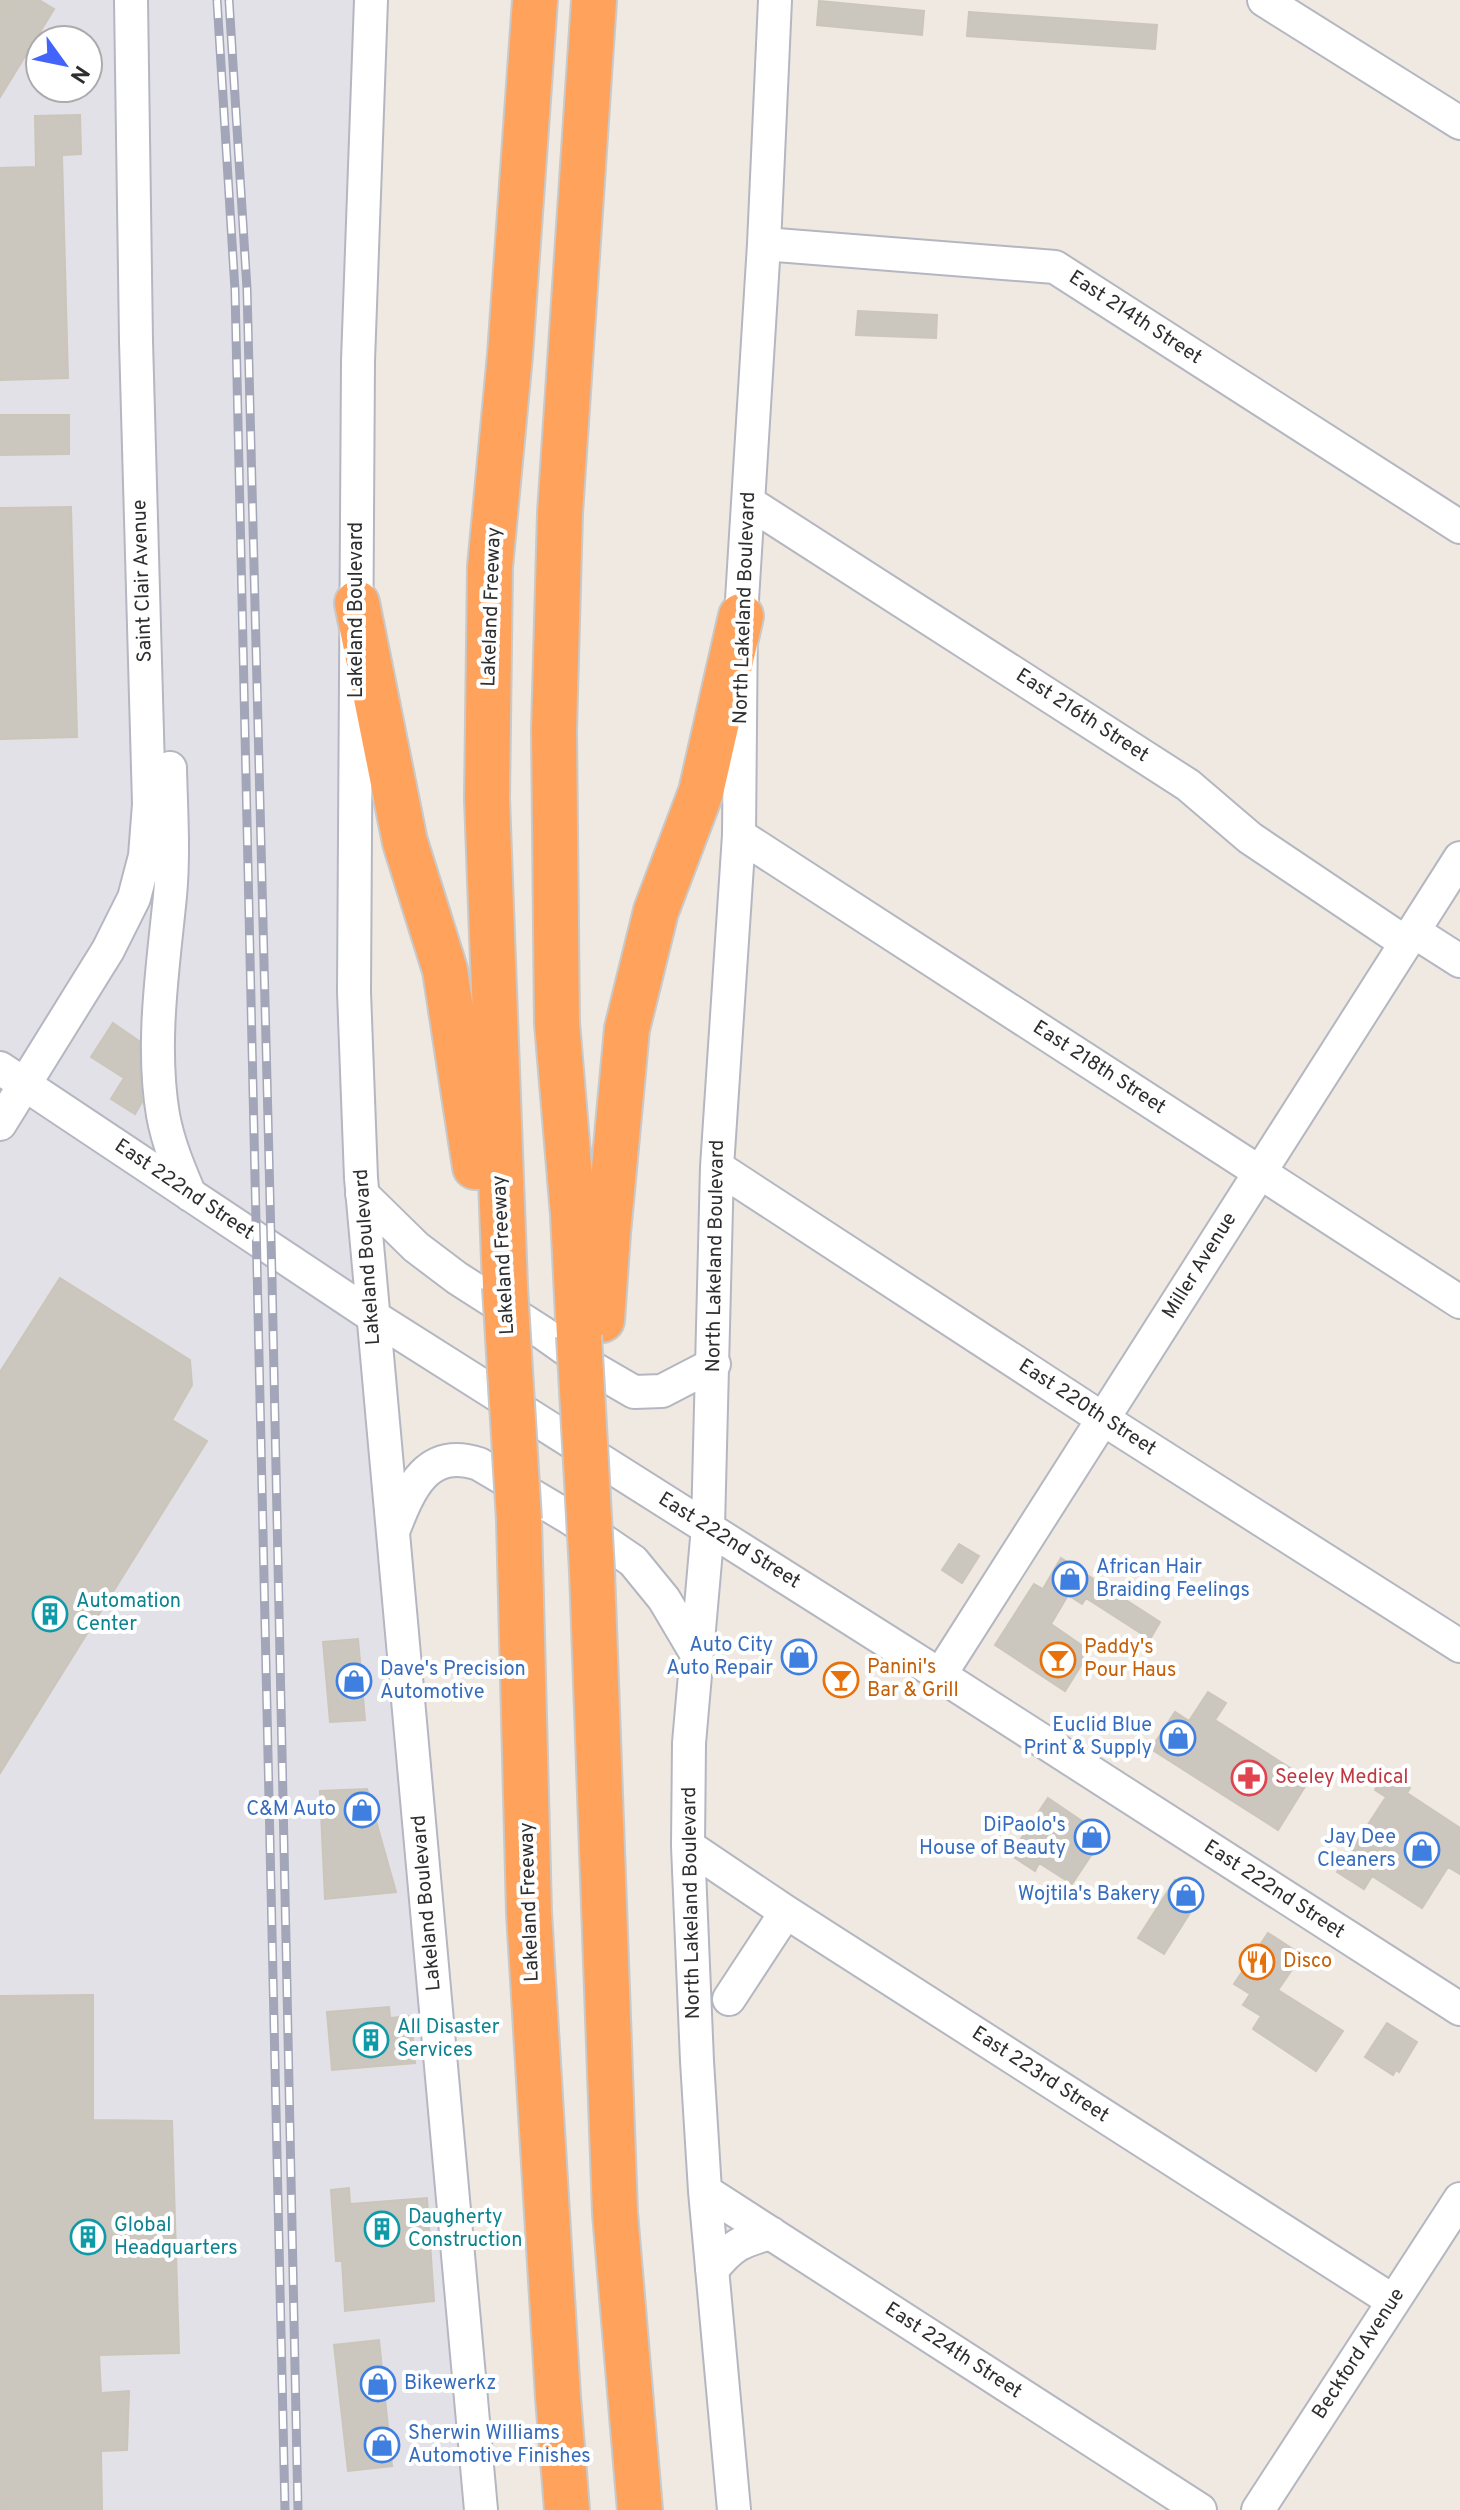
<svg xmlns="http://www.w3.org/2000/svg" width="1460" height="2510" font-family="Overpass,sans-serif">
  <rect width="100%" height="100%" fill="#efe9e1"/>
  <!-- industrial -->
  <path fill="#e3e1e8" fill-rule="evenodd" d="M0 0H371L354 992 481 2510H0ZM40 40H88V88H40Z"/>
  <!-- building -->
  <path fill="#cbc7bf" stroke="#cbc5ba" stroke-width="2" d="M0 0H39L54 9 0 97Z
    M819 1 924 11 922 35 817 25Z
    M969 12 1157 25 1155 49 967 36Z
    M80 115 81 154 62 155 68 378 0 380V168L36 167 35 116Z
    M858 311 937 315 936 338 856 335Z
    M0 415H69V454L0 455Z
    M71 507 77 737 0 739V508Z
    M113 1023 139 1041 142 1102 135 1114 111 1099 124 1078 91 1057Z
    M60 1278 190 1360 192 1385 172 1420 207 1441 0 1773V1372Z
    M959 1544 979 1556 962 1583 942 1570Z
    M1061 1558 1160 1622 1150 1639 1086 1598 1082 1604 1068 1595 1051 1624 1090 1651 1065 1691 995 1645 1034 1584 1043 1589Z
    M358 1639 365 1720 330 1722 323 1642Z
    M1208 1692 1226 1703 1215 1720 1309 1780 1278 1830 1151 1749 1175 1712 1189 1721Z
    M1386 1771 1410 1788 1407 1793 1460 1828V1874L1448 1867 1422 1908 1372 1876 1364 1889 1337 1872 1386 1797 1375 1790Z
    M367 1789 396 1892 325 1899 320 1791Z
    M1048 1798 1104 1836 1072 1884 1039 1863 1035 1871 1015 1858 1024 1842 1020 1840Z
    M1175 1880 1200 1897 1164 1954 1138 1938Z
    M1268 1933 1302 1955 1278 1990 1343 2031 1316 2071 1253 2029 1261 2016 1243 2005 1250 1994 1234 1984Z
    M93 1995V2120L172 2121 179 2353 99 2355 101 2393 129 2391 127 2450 101 2451 102 2510H0V1996Z
    M389 2007 390 2018 411 2016 415 2063 332 2070 327 2012Z
    M1387 2023 1417 2042 1399 2072 1396 2070 1393 2075 1365 2057Z
    M349 2188 350 2204 427 2198 434 2301 345 2311 342 2261H336L331 2190Z
    M379 2340 392 2466 348 2471 334 2345Z"/>
  <g fill="none" stroke-linecap="round" stroke-linejoin="round">
    <!-- minor casing -->
    <g stroke="#b4b7c1" stroke-width="36">
      <path id="minor" d="M371 0 358 361 354 992 361 1178 481 2510
        M1264 0 1460 123
        M764 244 1055 267 1460 527
        M748 502 1188 785 1250 838 1406 943
        M170 768C171 811 174 854 170 896 163 967 151 1044 163 1115 168 1143 179 1169 190 1195
        M739 835 1460 1302
        M1413 931 1460 961
        M0 1068 371 1315 940 1675 1460 2009
        M0 1124 108 950 134 898 145 856 149 804 136 341 131 0
        M717 1167 1103 1419 1460 1646
        M362 1194 416 1247 457 1278 543 1333 591 1367 634 1392 662 1391 714 1364
        M394 1529C410 1488 427 1447 479 1464L570 1518 633 1561 664 1599 696 1653
        M940 1675 1460 858
        M688 1846 786 1912 1393 2301
        M729 1999 786 1912
        M705 2191 1200 2510
        M712 2270C732 2245 741 2241 771 2233
        M734 2510 705 2191 697 2061 688 1846 689 1743 708 1527 717 1167 739 835 741 616 764 244 775 0
        M1258 2510 1460 2199"/>
    </g>
    <!-- highway casing -->
    <g stroke="#c9c9c9" stroke-width="48">
      <path id="highway" d="M357 603 405 842 445 970 475 1167
        M505 1287 487 799 490 567 510 355 535 0
        M602 1320 608 1233 627 1029 656 911 701 792 741 616
        M579 1336 573 1214 557 1023 554 730 560 513 594 0
        M519 1520 529 1913 558 2397 567 2510
        M592 1571 615 2213 640 2510"/>
    </g>
    <!-- minor -->
    <use href="#minor" stroke="#fff" stroke-width="32"/>
    <!-- highway -->
    <use href="#highway" stroke="#ffa35c" stroke-width="44"/>
    <!-- rail casing -->
    <g stroke="#a3a6b8" stroke-width="9">
      <path id="rail" d="M217 0 235 290 285 2510
        M229 0 247 289 272 1279 298 2510"/>
    </g>
    <!-- rail -->
    <use href="#rail" stroke="#fff" stroke-width="6" stroke-dasharray="18" stroke-linecap="butt"/>
    <!-- highway-bridge casing -->
    <g stroke="#c9c9c9" stroke-width="48" stroke-linecap="butt">
      <path id="highway-bridge" d="M505 1287 519 1520
        M579 1336 592 1571"/>
    </g>
    <!-- highway-bridge -->
    <use href="#highway-bridge" stroke="#ffa35c" stroke-width="44"/>
  </g>
  <!-- icons -->
  <defs>
    <g id="shop-ring" transform="scale(1.8)"><circle r="9.5" fill="#fff" stroke="#3f7fe0" stroke-width="1.5"/><path d="M-5-2.5h2.3a2.7 3.5 0 0 1 5.4 0H5L5.5 6h-11ZM-1.5-2.5h3a1.5 2.3 0 0 0-3 0Z" fill="#3f7fe0"/></g>
    <g id="building-ring" transform="scale(1.8)"><circle r="9.5" fill="#fff" stroke="#0f9aa8" stroke-width="1.5"/><path d="M-4-6H4V6H1V3H-1V6H-4ZM-2.5-4.3h1.7v1.8h-1.7ZM.8-4.3h1.7v1.8H.8ZM-2.5-1h1.7V.8h-1.7ZM.8-1h1.7V.8H.8Z" fill="#0f9aa8"/></g>
    <g id="bar-ring" transform="scale(1.8)"><circle r="9.5" fill="#fff" stroke="#e8710a" stroke-width="1.5"/><path d="M-6-5H6L.8 .8V4.5H3.5V6h-7V4.5H-.8V.8Z" fill="#e8710a"/></g>
    <g id="pharmacy-ring" transform="scale(1.8)"><circle r="9.5" fill="#fff" stroke="#e0444e" stroke-width="1.5"/><path d="M-2-6h4v4h4v4h-4v4h-4v-4h-4v-4h4Z" fill="#e0444e"/></g>
    <g id="restaurant-ring" transform="scale(1.8)"><circle r="9.5" fill="#fff" stroke="#e8710a" stroke-width="1.5"/><path d="M-5-6h1v4h1v-4h1v4h1v-4h1v5L-1.5 .5V6h-2V.5L-5-1ZM5-6V6H3V1.5H1.5Q1.5-4 5-6Z" fill="#e8710a"/></g>
  </defs>
  <g fill-rule="evenodd">
    <use href="#shop-ring" x="1070" y="1579"/>
    <use href="#building-ring" x="50" y="1614"/>
    <use href="#shop-ring" x="799" y="1657"/>
    <use href="#bar-ring" x="1058" y="1660"/>
    <use href="#bar-ring" x="841" y="1680"/>
    <use href="#shop-ring" x="354" y="1681"/>
    <use href="#shop-ring" x="1178" y="1738"/>
    <use href="#pharmacy-ring" x="1249" y="1778"/>
    <use href="#shop-ring" x="362" y="1810"/>
    <use href="#shop-ring" x="1092" y="1837"/>
    <use href="#shop-ring" x="1422" y="1850"/>
    <use href="#shop-ring" x="1186" y="1895"/>
    <use href="#restaurant-ring" x="1257" y="1962"/>
    <use href="#building-ring" x="371" y="2040"/>
    <use href="#building-ring" x="382" y="2229"/>
    <use href="#building-ring" x="88" y="2237"/>
    <use href="#shop-ring" x="378" y="2384"/>
    <use href="#shop-ring" x="382" y="2445"/>
  </g>
  <g text-anchor="middle" dominant-baseline="central" stroke-width="8" stroke-linejoin="round" paint-order="stroke">
    <!-- street labels -->
    <g font-size="20" fill="#2e2e2e" stroke="#fff">
      <text transform="translate(1135 318) rotate(33)">East 214th Street</text>
      <text transform="translate(143 581) rotate(-92)">Saint Clair Avenue</text>
      <text transform="translate(492 607) rotate(-88)">Lakeland Freeway</text>
      <text transform="translate(745 608) rotate(-88)">North Lakeland Boulevard</text>
      <text transform="translate(357 610) rotate(-90)">Lakeland Boulevard</text>
      <text transform="translate(1082 716) rotate(33)">East 216th Street</text>
      <text transform="translate(1099 1068) rotate(33)">East 218th Street</text>
      <text transform="translate(184 1190) rotate(34)">East 222nd Street</text>
      <text transform="translate(504 1255) rotate(-93)">Lakeland Freeway</text>
      <text transform="translate(716 1256) rotate(-89)">North Lakeland Boulevard</text>
      <text transform="translate(368 1257) rotate(-94)">Lakeland Boulevard</text>
      <text transform="translate(1200 1266) rotate(-58)">Miller Avenue</text>
      <text transform="translate(1087 1408) rotate(33)">East 220th Street</text>
      <text transform="translate(729 1541) rotate(32)">East 222nd Street</text>
      <text transform="translate(1274 1890) rotate(33)">East 222nd Street</text>
      <text transform="translate(530 1902) rotate(-92)">Lakeland Freeway</text>
      <text transform="translate(427 1903) rotate(-95)">Lakeland Boulevard</text>
      <text transform="translate(692 1903) rotate(-91)">North Lakeland Boulevard</text>
      <text transform="translate(1040 2075) rotate(33)">East 223rd Street</text>
      <text transform="translate(953 2351) rotate(33)">East 224th Street</text>
      <text transform="translate(1359 2354) rotate(-57)">Beckford Avenue</text>
    </g>
    <!-- shop labels -->
    <g font-size="20" fill="#366cbe" stroke="#fff" text-anchor="end">
      <text x="1096" y="1568" text-anchor="start">African Hair<tspan x="1096" dy="23">Braiding Feelings</tspan></text>
      <text x="773" y="1646">Auto City<tspan x="773" dy="23">Auto Repair</tspan></text>
      <text x="380" y="1670" text-anchor="start">Dave's Precision<tspan x="380" dy="23">Automotive</tspan></text>
      <text x="1152" y="1726">Euclid Blue<tspan x="1152" dy="23">Print &amp; Supply</tspan></text>
      <text x="336" y="1810">C&amp;M Auto</text>
      <text x="1066" y="1826">DiPaolo's<tspan x="1066" dy="23">House of Beauty</tspan></text>
      <text x="1396" y="1838">Jay Dee<tspan x="1396" dy="23">Cleaners</tspan></text>
      <text x="1160" y="1895">Wojtila's Bakery</text>
      <text x="404" y="2384" text-anchor="start">Bikewerkz</text>
      <text x="408" y="2434" text-anchor="start">Sherwin Williams<tspan x="408" dy="23">Automotive Finishes</tspan></text>
    </g>
    <!-- culture labels -->
    <g font-size="20" fill="#0d838f" stroke="#fff" text-anchor="start">
      <text x="76" y="1602">Automation<tspan x="76" dy="23">Center</tspan></text>
      <text x="397" y="2028">All Disaster<tspan x="397" dy="23">Services</tspan></text>
      <text x="408" y="2218">Daugherty<tspan x="408" dy="23">Construction</tspan></text>
      <text x="114" y="2226">Global<tspan x="114" dy="23">Headquarters</tspan></text>
    </g>
    <!-- food labels -->
    <g font-size="20" fill="#c56008" stroke="#fff" text-anchor="start">
      <text x="1084" y="1648">Paddy's<tspan x="1084" dy="23">Pour Haus</tspan></text>
      <text x="867" y="1668">Panini's<tspan x="867" dy="23">Bar &amp; Grill</tspan></text>
      <text x="1283" y="1962">Disco</text>
    </g>
    <!-- health labels -->
    <g font-size="20" fill="#be3a42" stroke="#fff" text-anchor="start">
      <text x="1275" y="1778">Seeley Medical</text>
    </g>
  </g>
  <!-- north arrow -->
  <g transform="translate(64 64) rotate(123)"><circle r="38" fill="#ffffff" stroke="#ababab" stroke-width="2"/>
  <path d="M0-6L14 30L0 20L-14 30Z" fill="#4264fb"/>
  <text y="-12" font-size="22" font-weight="bold" text-anchor="middle" fill="#2e2e2e">N</text>
  </g>
</svg>
